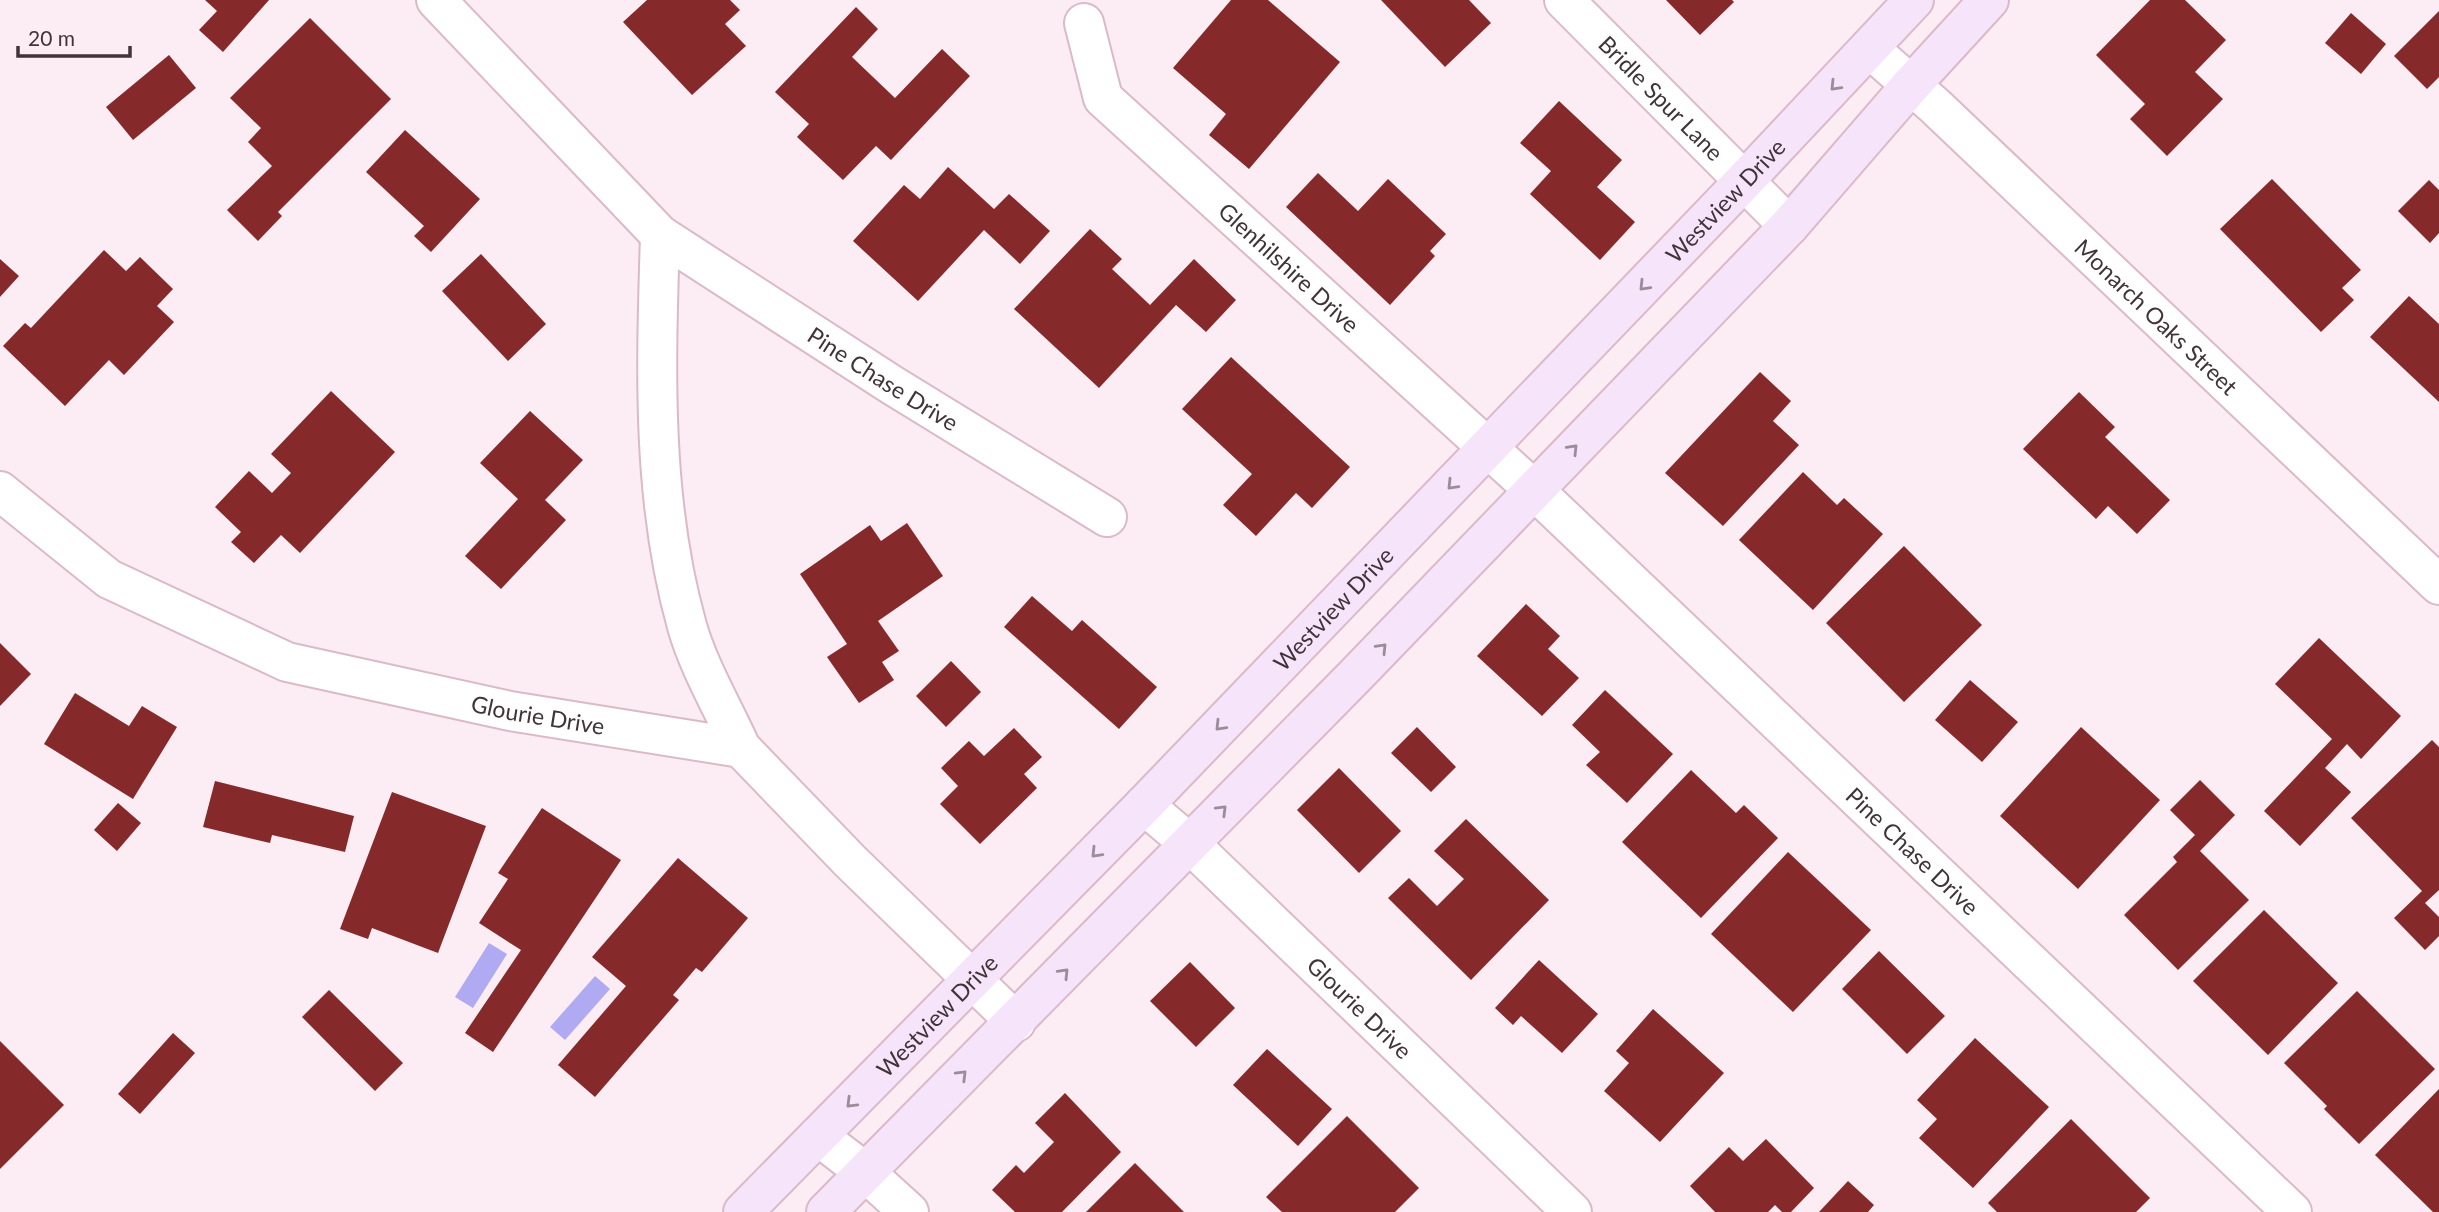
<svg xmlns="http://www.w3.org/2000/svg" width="2439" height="1212" font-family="Lato,sans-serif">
  <rect width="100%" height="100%" fill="#fbedf3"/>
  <!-- water -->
  <path fill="#afaaf1" d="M489 943 507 954 473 1008 455 997Z
    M595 976 610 989 565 1040 550 1027Z"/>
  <!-- building -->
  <path fill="#85292a" d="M205 0H269L223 52 199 30 217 11Z
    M647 0H730L740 10 725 24 746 46 692 95 623 22Z
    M1231 0H1268L1340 62 1249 169 1209 135 1226 114 1173 68Z
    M1381 0H1469L1491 23 1445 67Z
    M1666 0H1732L1734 2 1700 35Z
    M2150 0H2185L2226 40 2195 72 2223 99 2167 156 2130 119 2145 104 2096 55Z
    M856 7 878 29 852 57 895 98 942 49 970 76 891 160 876 146 843 180 797 137 809 124 775 92Z
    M2439 11V77L2427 89 2394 56Z
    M2351 13 2386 44 2361 74 2325 43Z
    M310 18 391 99 278 212 282 216 258 241 227 210 272 166 248 142 261 128 230 98Z
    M169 55 196 88 133 140 106 107Z
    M1559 101 1622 160 1597 187 1635 222 1600 260 1530 194 1551 171 1520 143Z
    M405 130 480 199 431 252 414 236 424 226 366 172Z
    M948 167 994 209 1009 194 1050 231 1020 264 984 230 918 301 853 241 904 185 920 199Z
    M1318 173 1358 211 1388 179 1446 234 1430 251 1435 256 1390 305 1286 207Z
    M2272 179 2361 270 2342 288 2354 300 2321 332 2220 229Z
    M2429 180 2439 190V233L2430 243 2398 211Z
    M1090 229 1122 259 1112 269 1150 305 1194 259 1236 300 1206 332 1176 305 1099 388 1014 309Z
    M104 250 126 271 140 257 173 289 157 306 174 322 124 375 109 360 65 406 3 346 25 323 31 328Z
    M481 254 546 324 508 361 442 291Z
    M0 259 19 276 0 297Z
    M2409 296 2439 324V402L2370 337Z
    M1231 357 1350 467 1312 508 1296 493 1256 536 1223 505 1252 474 1182 409Z
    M1760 372 1791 401 1773 421 1799 445 1723 526 1665 473Z
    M331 391 395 452 300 553 281 535 254 563 231 542 241 532 215 507 249 471 272 493 291 473 271 454Z
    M2079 392 2115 427 2105 437 2170 500 2137 534 2108 506 2096 519 2023 449Z
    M530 411 583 460 545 500 566 520 501 589 465 556 518 499 480 463Z
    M1803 472 1837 505 1844 498 1883 534 1813 610 1739 540Z
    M907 523 943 576 878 621 899 651 882 662 894 680 859 703 827 657 847 644 800 574 870 525 881 541Z
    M1904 546 1982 625 1904 702 1826 623Z
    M1032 596 1072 631 1082 620 1157 687 1119 729 1004 627Z
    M1526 604 1560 636 1548 649 1579 678 1542 716 1477 656Z
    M2319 638 2401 716 2361 759 2347 744 2325 768 2351 792 2300 846 2264 811 2332 739 2275 684Z
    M0 643 31 674 0 706Z
    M951 661 981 692 946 727 916 696Z
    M1970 680 2018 722 1982 762 1935 720Z
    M1605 690 1673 754 1627 803 1586 765 1600 752 1572 725Z
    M75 693 129 726 142 706 177 727 133 799 44 744Z
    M1417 727 1456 767 1431 792 1391 753Z
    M2081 727 2160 800 2078 889 2000 816Z
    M1014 728 1042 757 1024 774 1037 788 980 844 940 804 958 786 941 768 969 741 984 756Z
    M2432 740 2439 747V890L2425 903 2439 917V936L2425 950 2394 918 2422 891 2351 818Z
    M1339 768 1401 831 1359 873 1297 810Z
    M1691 770 1736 813 1744 805 1778 838 1701 918 1622 842Z
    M2200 780 2235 815 2200 851 2249 900 2178 970 2124 915 2177 862 2173 857 2195 835 2170 810Z
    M215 781 354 816 345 852 272 835 270 843 203 827Z
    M392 792 486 826 438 953 372 928 368 939 340 929Z
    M118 803 141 823 117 851 94 830Z
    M542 808 621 860 493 1052 465 1033 521 950 479 923 508 879 498 873Z
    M1466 819 1549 900 1471 980 1388 898 1409 878 1437 906 1464 879 1434 851Z
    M1788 852 1871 930 1793 1012 1711 934Z
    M678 858 748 918 702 972 696 968 673 995 679 1000 595 1097 558 1065 626 986 592 957Z
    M2264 910 2338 983 2268 1055 2193 981Z
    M1879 951 1945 1016 1907 1054 1842 989Z
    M1539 960 1598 1014 1562 1053 1521 1016 1513 1025 1495 1008Z
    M1190 962 1235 1008 1196 1047 1150 1001Z
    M329 990 403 1063 375 1091 302 1017Z
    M2357 991 2435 1069 2359 1144 2324 1109 2327 1106 2284 1063Z
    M1653 1009 1724 1073 1660 1142 1604 1091 1629 1063 1616 1051Z
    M173 1033 195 1053 140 1114 118 1094Z
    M1975 1038 2049 1107 1973 1188 1919 1138 1937 1119 1917 1100Z
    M0 1041 64 1105 0 1169Z
    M1267 1049 1332 1109 1298 1146 1233 1085Z
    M2439 1089V1212H2433L2375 1155Z
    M1065 1093 1121 1152 1062 1212H1015L992 1190 1016 1165 1024 1173 1054 1142 1035 1123Z
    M1347 1116 1419 1188 1395 1212H1282L1266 1197Z
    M2071 1119 2150 1198 2136 1212H1997L1988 1203Z
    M1766 1139 1814 1188 1791 1212H1782L1775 1205 1768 1212H1715L1690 1186 1729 1147 1743 1161Z
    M1135 1163 1184 1212H1086Z
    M1848 1181 1874 1205 1868 1212H1819Z"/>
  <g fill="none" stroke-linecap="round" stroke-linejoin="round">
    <!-- minor casing -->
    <g stroke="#dbbac8" stroke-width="42">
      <g id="minor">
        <path id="s1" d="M436 0 660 235 892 385 1107 517"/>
        <path id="s2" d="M1564 0 1789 226"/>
        <path id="s3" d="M1084 23 1103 98 1533 489 2292 1212"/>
        <path id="s4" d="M1870 49 1935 106 2439 585"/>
        <path d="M660 235C656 366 651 499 687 626 698 666 724 710 741 748"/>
        <path id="s5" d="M0 491 109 579 287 662 510 711 741 748 850 861 1016 1022"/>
        <path id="s6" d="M1144 805 1189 843 1572 1212"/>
        <path d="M818 1136 865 1172 909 1212"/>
      </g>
    </g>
    <!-- secondary casing -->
    <g stroke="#dbbac8" stroke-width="42">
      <g id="secondary">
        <path id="s7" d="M743 1212 1144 805 1745 180 1914 0"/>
        <path d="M826 1212 1354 677 1789 226 1912 84 1989 0"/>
      </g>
    </g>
    <!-- minor -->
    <use href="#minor" stroke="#fff" stroke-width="38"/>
    <!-- secondary -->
    <use href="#secondary" stroke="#f6e4fb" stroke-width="38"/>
  </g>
  <!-- one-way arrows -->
  <defs><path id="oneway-chevron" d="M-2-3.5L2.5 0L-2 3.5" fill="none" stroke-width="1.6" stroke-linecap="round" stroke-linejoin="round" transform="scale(1.75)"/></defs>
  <g stroke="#9c8c9a">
    <use href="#oneway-chevron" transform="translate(1835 86) rotate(134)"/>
    <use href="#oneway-chevron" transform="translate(1644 286) rotate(134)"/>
    <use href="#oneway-chevron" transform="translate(1573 449) rotate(-46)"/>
    <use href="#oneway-chevron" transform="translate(1452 485) rotate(134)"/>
    <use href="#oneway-chevron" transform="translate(1382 648) rotate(-46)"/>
    <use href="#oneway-chevron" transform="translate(1220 726) rotate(134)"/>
    <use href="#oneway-chevron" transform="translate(1222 810) rotate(-45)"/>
    <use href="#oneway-chevron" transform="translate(1096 853) rotate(134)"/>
    <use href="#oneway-chevron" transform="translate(1064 973) rotate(-46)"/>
    <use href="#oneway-chevron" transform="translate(962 1075) rotate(-45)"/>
    <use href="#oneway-chevron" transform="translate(851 1103) rotate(135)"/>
  </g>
  <g text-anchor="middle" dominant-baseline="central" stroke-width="7" stroke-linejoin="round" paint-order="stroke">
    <!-- street labels -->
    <g font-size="23" fill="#413439" stroke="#fbedf3">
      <text stroke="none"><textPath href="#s2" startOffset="138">Bridle Spur Lane</textPath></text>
      <text stroke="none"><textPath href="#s7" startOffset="1410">Westview Drive</textPath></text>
      <text stroke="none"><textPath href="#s3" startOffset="329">Glenhilshire Drive</textPath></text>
      <text stroke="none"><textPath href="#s4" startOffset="392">Monarch Oaks Street</textPath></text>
      <text stroke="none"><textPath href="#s1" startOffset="590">Pine Chase Drive</textPath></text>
      <text stroke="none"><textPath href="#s7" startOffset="844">Westview Drive</textPath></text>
      <text stroke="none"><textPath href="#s5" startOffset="593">Glourie Drive</textPath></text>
      <text stroke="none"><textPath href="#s3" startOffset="1183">Pine Chase Drive</textPath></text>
      <text stroke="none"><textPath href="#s6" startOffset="296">Glourie Drive</textPath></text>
      <text stroke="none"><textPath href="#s7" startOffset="276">Westview Drive</textPath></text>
    </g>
  </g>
  <!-- scale -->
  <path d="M18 46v10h112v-10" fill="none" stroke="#413439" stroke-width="3.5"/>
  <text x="28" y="46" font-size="21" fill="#413439" stroke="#fbedf3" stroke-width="5" paint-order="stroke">20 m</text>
</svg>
